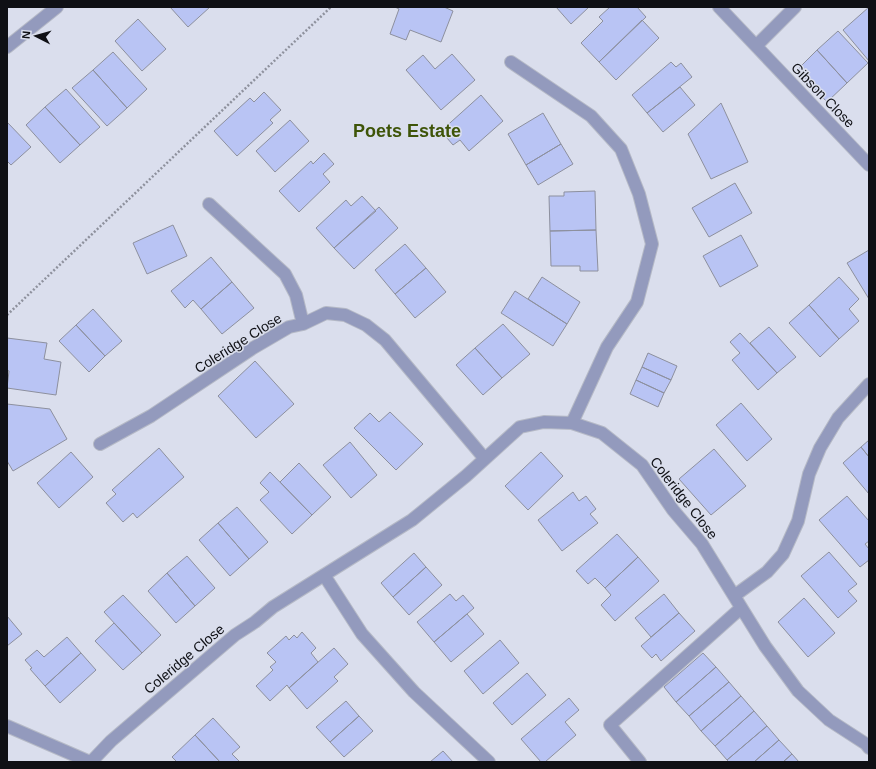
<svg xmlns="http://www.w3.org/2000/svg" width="876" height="769" font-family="Helvetica,sans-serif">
  <rect width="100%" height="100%" fill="#dadeed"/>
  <!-- building -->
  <path fill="#b9c4f4" stroke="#8d909e" d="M170 7H210L188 27Z
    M395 7H444L453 11 441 42 410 30 406 40 390 34 399 9Z
    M556 7H589L571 24Z
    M610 7H637L646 17 599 62 581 43 603 21 599 17Z
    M869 7V61L843 30Z
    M138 19 166 49 142 71 115 41Z
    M642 20 659 38 616 80 599 62Z
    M838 31 868 63 847 83 817 50Z
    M817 50 847 83 827 102 797 70Z
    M113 52 147 89 127 108 93 70Z
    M452 54 475 80 441 110 406 70 423 55 435 69Z
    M671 62 676 67 681 63 692 77 647 113 632 95Z
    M93 70 127 108 107 126 72 88Z
    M680 87 695 105 663 132 647 113Z
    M66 89 100 127 80 145 45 107Z
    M264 92 281 110 270 120 273 123 237 156 214 131 250 98 254 102Z
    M481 95 503 121 469 151 460 140 453 145 441 131Z
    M721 103 748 162 711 179 688 134Z
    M45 107 80 145 60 163 26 125Z
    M543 113 561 144 526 165 508 134Z
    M290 120 309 141 275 172 256 151Z
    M7 122 31 147 11 165 7 161Z
    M561 144 573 164 538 185 526 165Z
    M324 153 334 164 323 174 330 182 299 212 279 191 311 161 313 164Z
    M735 183 752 213 709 237 692 208Z
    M595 191 596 230 550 231 549 196H564V192Z
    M362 196 376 211 334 248 316 228 346 200 351 206Z
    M379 207 398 228 354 269 334 248Z
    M173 225 187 256 147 274 133 243Z
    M596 230 598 271H580V266H551L550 231Z
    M741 235 758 266 720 287 703 256Z
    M405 244 426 268 395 294 375 270Z
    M869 250V299L847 263Z
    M211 257 232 282 201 309 193 300 185 308 171 291Z
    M426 268 446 292 415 318 395 294Z
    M542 277 580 302 567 324 528 299Z
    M839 277 859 299 849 309 859 321 839 339 809 305Z
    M232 282 254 308 222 334 201 309Z
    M515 291 567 324 553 346 501 313Z
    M809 305 839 339 820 357 789 323Z
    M93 309 122 341 105 356 76 325Z
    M503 324 530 354 502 378 475 348Z
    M76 325 105 356 89 372 59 341Z
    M769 327 796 357 777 373 750 343Z
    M740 333 777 373 758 390 732 360 740 353 730 342Z
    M7 338 47 343 44 359 61 362 56 395 7 388 9 371 7 370Z
    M475 348 502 378 483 395 456 365Z
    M648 353 677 366 671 380 642 367Z
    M255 361 294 404 256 438 218 396Z
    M642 367 671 380 664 393 636 380Z
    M636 380 664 393 658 407 630 394Z
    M741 403 772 439 747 461 716 425Z
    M7 404 50 409 67 439 13 471 7 461Z
    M390 412 423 444 396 470 354 428 370 413 379 422Z
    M869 440V457L861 447Z
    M350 442 377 475 351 498 323 465Z
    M861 447 869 457V494L843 463Z
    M159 448 184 477 137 518 133 513 123 522 106 503 116 494 112 490Z
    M714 449 746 486 711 515 679 479Z
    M71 452 93 477 59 508 37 483Z
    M541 452 563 476 528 510 505 486Z
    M299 463 331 497 312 515 280 482Z
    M270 472 312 515 292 534 260 500 269 492 260 483Z
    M573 492 579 501 586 496 596 509 590 514 598 523 562 551 538 520Z
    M847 496 869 521V541L865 544 869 549V560L860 567 819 520Z
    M237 507 268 542 249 559 218 523Z
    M218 523 249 559 230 576 199 540Z
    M617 534 638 557 605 588 595 578 588 584 576 571Z
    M829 552 857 584 848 591 857 601 838 618 801 576Z
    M414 553 426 567 393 597 381 583Z
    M187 556 215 588 195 606 167 573Z
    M638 557 659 581 615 621 601 605 611 595 605 588Z
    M426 567 442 585 409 615 393 597Z
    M167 573 195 606 176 623 148 591Z
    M450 594 456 601 463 595 474 608 434 642 417 622Z
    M664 594 679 613 651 637 635 618Z
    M123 595 161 635 142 653 104 612Z
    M804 598 835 633 808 657 778 622Z
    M679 613 695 631 661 661 656 654 652 658 641 646Z
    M467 614 484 634 451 662 434 642Z
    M7 616 22 634 7 646Z
    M114 623 142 653 123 670 95 641Z
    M302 632 316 648 311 653 318 662 289 688 287 685 270 701 256 686 273 670 270 667 276 662 267 653 286 636 289 640 294 635 297 638Z
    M67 637 81 653 45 686 30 669 32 668 25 660 37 650 44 657Z
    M500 640 519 663 483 694 464 671Z
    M334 648 348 664 334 677 338 681 307 709 289 688Z
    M81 653 96 670 60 703 45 686Z
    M703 653 716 667 676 702 664 687Z
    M716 667 729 682 689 716 676 702Z
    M527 673 546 695 512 725 493 703Z
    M729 682 741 696 701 731 689 716Z
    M741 696 754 711 715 746 701 731Z
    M569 698 579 710 565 722 576 735 545 762H541L521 739Z
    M346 701 359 716 330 742 316 727Z
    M754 711 767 726 727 760 715 746Z
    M359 716 373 731 344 757 330 742Z
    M213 718 240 747 232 754 240 762H220L195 735Z
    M767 726 779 740 754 762H729L727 760Z
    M195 735 220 762H177L172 757Z
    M779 740 792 754 783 762H754Z
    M443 751 453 762H430Z
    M792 754 799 762H783Z"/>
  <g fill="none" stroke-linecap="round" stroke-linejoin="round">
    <!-- minor casing -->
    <g stroke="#b5b9c6" stroke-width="14">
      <path id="minor" d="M719 7 869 165
        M756 46 795 7
        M7 47 57 7
        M511 62 591 116 621 149 639 194 652 244 637 302 607 347 572 423
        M209 204 285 274 296 295 303 324
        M100 444 151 416 253 348 289 327 303 324 326 313 345 315 366 325 385 340 485 459
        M324 575 362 634 414 692 489 762
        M734 596 767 572 783 554 798 521 809 474 820 448 838 418 869 384
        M7 726 90 762
        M91 762 111 741 235 635 255 622 273 607 412 520 466 476 520 427 544 422 572 423 602 433 642 465 673 510 702 544 765 646 798 691 829 720 866 744 869 748
        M640 762 610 725 741 608"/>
    </g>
    <!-- path -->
    <path stroke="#8e919d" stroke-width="2.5" stroke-dasharray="2 2" stroke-linecap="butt" d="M7 315 331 7"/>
    <!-- minor -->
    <use href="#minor" stroke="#939abd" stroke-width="12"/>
  </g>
  <g text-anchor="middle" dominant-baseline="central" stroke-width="3" stroke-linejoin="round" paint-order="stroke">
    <!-- street labels -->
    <g font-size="14" fill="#0f1015" stroke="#dadeed">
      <text transform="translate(823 95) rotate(46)">Gibson Close</text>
      <text transform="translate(238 343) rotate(-32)">Coleridge Close</text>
      <text transform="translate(684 498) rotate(52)">Coleridge Close</text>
      <text transform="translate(184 659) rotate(-40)">Coleridge Close</text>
    </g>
    <!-- district labels -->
    <g font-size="18" font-weight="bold" fill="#3e5408" stroke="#dadeed">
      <text x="407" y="131">Poets Estate</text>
    </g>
  </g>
  <!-- border -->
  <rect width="876" height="769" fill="none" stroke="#0f1015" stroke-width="16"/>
  <!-- north arrow -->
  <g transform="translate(36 36) rotate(276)" stroke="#dadeed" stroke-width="3" paint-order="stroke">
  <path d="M0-3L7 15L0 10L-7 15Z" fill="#0f1015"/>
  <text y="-6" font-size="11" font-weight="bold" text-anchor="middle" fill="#0f1015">N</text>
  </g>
</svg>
